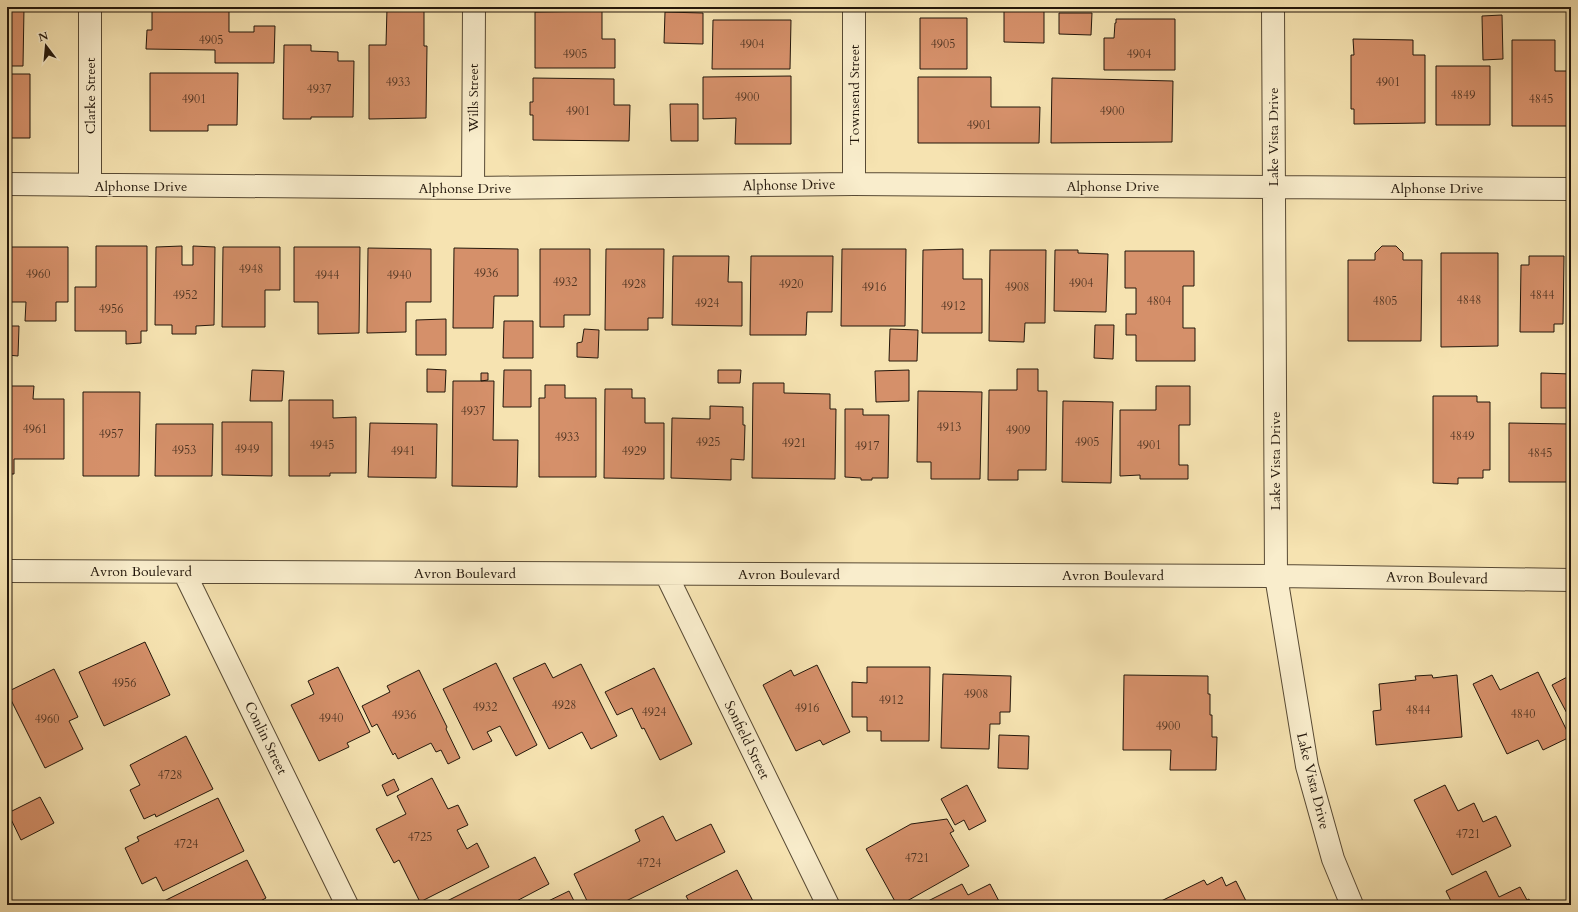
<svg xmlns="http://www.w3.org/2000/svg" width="1578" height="912" font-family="Cardo,serif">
  <rect width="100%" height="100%" fill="#f6e3b1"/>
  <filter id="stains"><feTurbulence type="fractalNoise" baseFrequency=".005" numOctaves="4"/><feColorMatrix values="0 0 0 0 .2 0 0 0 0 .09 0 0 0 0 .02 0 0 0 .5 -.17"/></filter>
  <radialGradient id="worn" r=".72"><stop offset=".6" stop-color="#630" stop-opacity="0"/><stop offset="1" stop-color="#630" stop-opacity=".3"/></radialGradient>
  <!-- building -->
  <path fill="#d5906a" stroke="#23170b" d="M152 7H229V32H254V26H275L274 63H215V50L146 49 147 30H152Z
    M7 8H24L23 66H7Z
    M387 8 424 9V46H427L426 118 369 119V45H386Z
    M602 11V39H615V68H535V12Z
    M1004 11H1044V43L1004 42Z
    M665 12 703 13V44L664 43Z
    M1059 13H1092L1091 35 1059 34Z
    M1502 15 1503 59 1483 60 1482 16Z
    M920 18H967V69H920Z
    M1116 19H1175V70H1104V38H1114L1115 23H1116Z
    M713 20H791L790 69H712Z
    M1353 39 1413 40V55H1425V123L1354 124V109H1351V55H1354Z
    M1512 40H1555V71H1571V126H1512Z
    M284 45H311V51L338 52V61H354L353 117H311V119H283Z
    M1436 66H1490V125H1436Z
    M150 73H238L237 125H208V131H150Z
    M7 74H30V138H7Z
    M791 76V144H735L736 118 703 119V77Z
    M918 77H991V107H1040L1039 143H918Z
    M533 78 614 79V105H630L629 141 533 140V115H530V102H533Z
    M1052 78 1173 81 1172 142 1051 143Z
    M670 104H698V141H671Z
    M96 246H147V331H141V343L126 344V331H75V287H96Z
    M182 246V265H193V246L215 247 214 325 196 326V334H172V325H155L156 247Z
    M1382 246H1396L1403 253V260H1422L1421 341H1348V260H1375V253Z
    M7 247H68V302H56V321H25L26 302H7Z
    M223 247H280V290H265V327H222Z
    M294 247H360L359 333 318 334V302H294Z
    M368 248 431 249V302H406V332L367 333Z
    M454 248 518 249V296H494L493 328H453Z
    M540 249H590V315H564V327H540Z
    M606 249H664L663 318H648V330H605Z
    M842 249H906L905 326H841Z
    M963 249V279H982V333H922L923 250Z
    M990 250H1046L1045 323H1025L1024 342 989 341Z
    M1055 250H1078V253L1108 254 1106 312 1054 311Z
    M1125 251H1194V286H1183V328H1195V361H1136V335H1126V314H1136V288H1125Z
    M1441 253H1498V346L1441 347Z
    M673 256H729L728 282H742V326L672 325Z
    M751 256H833L832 312H807L806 335H750Z
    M1529 256H1564L1563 324H1554V332H1520L1521 265H1529Z
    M446 319V355H416V320Z
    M504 321H533V358H503Z
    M1095 325H1114L1113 359 1094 358Z
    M7 326H19L18 356 7 355Z
    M584 329 599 330 598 358 577 357V343L582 342Z
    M890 329 918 330 917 361H889Z
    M427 369 446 370 445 392H427Z
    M1017 369H1038V391H1047L1046 470H1018V480H988L989 390H1017Z
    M252 370 284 371 282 401H250Z
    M504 370H531V407H503Z
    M718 370H741L740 383H718Z
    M909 370V401L876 402 875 371Z
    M481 373H488V380L481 381Z
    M1541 373 1571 374V408H1541Z
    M453 381H494L493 440H518L517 487 452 486Z
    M753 383H784V393L830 394V409H836L835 479 752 478Z
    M545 385H565V398H596V477H539V398H545Z
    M7 386H34L33 399H64V459H14V474H7Z
    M1156 386H1190V425H1179V465H1188V479H1140V475L1120 476V410H1156Z
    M605 389H632V398H645V423H664V479L604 478Z
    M918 391 982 392 980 479H931V462H917Z
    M83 392H140L139 476H83Z
    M1433 396H1477V402H1490V470H1483V478H1458V484L1433 483Z
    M289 400H333V418L356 417V473H330V476H289Z
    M1063 401 1113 402 1111 483 1062 482Z
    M710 406 743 407V425H745L744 460 731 459V480L671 478 672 418 710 419Z
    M845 409H863V415H889L888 478H872V480H861V478L845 477Z
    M222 422H272V476L222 475Z
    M370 423 437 424 436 478 368 477Z
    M1509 423 1571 424V482H1509Z
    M156 424H213L212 476H155Z
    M145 642 170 695 104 726 79 672Z
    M496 663 537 745 516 756 500 726 487 732 492 741 473 750 443 689Z
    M545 663 553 678 581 664 617 736 591 749 582 732 549 749 513 678Z
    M817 665 850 732 823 745 820 740 796 751 763 685 791 670 794 676Z
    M338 667 370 732 347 743 349 747 319 761 291 705 314 694 308 681Z
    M867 667H930L929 741H881V731H867V717H852V682L867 683Z
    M654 668 692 744 660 760 644 728 642 729 632 708 617 715 605 692Z
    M54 669 78 717 69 721 83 749 45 768 7 692Z
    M419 670 447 727 446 729 460 758 448 764 441 750 436 752 431 743 398 759 395 753 393 755 377 724 372 727 362 706 390 692 387 686Z
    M1538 672 1570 737 1543 750 1538 740 1507 754 1473 684 1492 675 1500 690Z
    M943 674 1011 676 1010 712H1000V724H990L989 749 941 748Z
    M1124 675 1208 676V694H1210V715H1212V737H1217L1216 770H1170L1171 750H1123Z
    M1432 675 1433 678 1457 675 1462 737 1376 745 1373 711 1381 710 1379 684 1416 680 1415 676Z
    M1571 675V721L1552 685Z
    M999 735 1029 736 1028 769 998 768Z
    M186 736 213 789 156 817 155 814 144 819 130 790 140 785 130 765Z
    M432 778 448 809 458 805 468 825 457 830 467 849 477 843 489 867 420 902 399 860 394 863 376 829 406 814 397 796Z
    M394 779 399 790 387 796 382 785Z
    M967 785 986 821 969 830 964 820 955 825 941 799Z
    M1445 785 1458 811 1474 803 1483 822 1496 816 1511 846 1452 875 1414 800Z
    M40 797 54 823 21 840 8 813Z
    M218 798 244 851 163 891 156 877 142 884 125 848 139 841 137 837Z
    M663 816 676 841 711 824 725 852 618 905H589L574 874 640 841 635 830Z
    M947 819 954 831 950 833 969 866 900 905H897L866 849 911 824Z
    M535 857 549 884 509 905H439Z
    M247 860 266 898 253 905H156Z
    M737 870 755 905H691L686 896Z
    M1486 871 1499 897 1520 887 1527 900 1529 899 1532 905H1453L1446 891Z
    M1222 877 1226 886 1236 881 1248 905H1153L1204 880 1207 885Z
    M962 884 968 895 990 884 1001 905H920Z
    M569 891 576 905H540Z"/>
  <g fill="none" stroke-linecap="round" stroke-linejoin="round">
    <!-- minor casing -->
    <g stroke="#584a34" stroke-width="24">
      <path id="minor" d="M1273 7 1276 576 1307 766 1333 859 1352 905
        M7 184 473 188 854 184 1571 189
        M854 184V7
        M90 185V7
        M473 188 474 7
        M7 571 1276 576 1571 580
        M184 572 347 905
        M666 574 828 905"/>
    </g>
    <!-- minor -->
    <use href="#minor" stroke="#f9edcc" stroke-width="22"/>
  </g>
  <g text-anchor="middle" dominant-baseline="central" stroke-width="3" stroke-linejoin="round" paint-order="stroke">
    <!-- number labels -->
    <g font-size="12" fill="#503523">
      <text x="211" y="40">4905</text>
      <text x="752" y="44">4904</text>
      <text x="943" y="44">4905</text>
      <text x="575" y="54">4905</text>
      <text x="1139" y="54">4904</text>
      <text x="398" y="82">4933</text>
      <text x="1388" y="82">4901</text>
      <text x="319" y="89">4937</text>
      <text x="1463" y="95">4849</text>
      <text x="747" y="97">4900</text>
      <text x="194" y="99">4901</text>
      <text x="1541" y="99">4845</text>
      <text x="578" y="111">4901</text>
      <text x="1112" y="111">4900</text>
      <text x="979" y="125">4901</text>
      <text x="251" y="269">4948</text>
      <text x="486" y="273">4936</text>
      <text x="38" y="274">4960</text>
      <text x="327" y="275">4944</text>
      <text x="399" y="275">4940</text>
      <text x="565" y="282">4932</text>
      <text x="1081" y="283">4904</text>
      <text x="634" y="284">4928</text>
      <text x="791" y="284">4920</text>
      <text x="874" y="287">4916</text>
      <text x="1017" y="287">4908</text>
      <text x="185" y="295">4952</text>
      <text x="1542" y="295">4844</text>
      <text x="1469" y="300">4848</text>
      <text x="1159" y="301">4804</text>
      <text x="1385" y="301">4805</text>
      <text x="707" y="303">4924</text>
      <text x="953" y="306">4912</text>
      <text x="111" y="309">4956</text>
      <text x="473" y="411">4937</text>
      <text x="949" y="427">4913</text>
      <text x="35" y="429">4961</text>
      <text x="1018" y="430">4909</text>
      <text x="111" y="434">4957</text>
      <text x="1462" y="436">4849</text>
      <text x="567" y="437">4933</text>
      <text x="708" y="442">4925</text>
      <text x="1087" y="442">4905</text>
      <text x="794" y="443">4921</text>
      <text x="322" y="445">4945</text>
      <text x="1149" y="445">4901</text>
      <text x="867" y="446">4917</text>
      <text x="247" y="449">4949</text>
      <text x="184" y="450">4953</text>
      <text x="403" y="451">4941</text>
      <text x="634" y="451">4929</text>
      <text x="1540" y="453">4845</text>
      <text x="124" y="683">4956</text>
      <text x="976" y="694">4908</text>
      <text x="891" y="700">4912</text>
      <text x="564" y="705">4928</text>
      <text x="485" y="707">4932</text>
      <text x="807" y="708">4916</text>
      <text x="1418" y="710">4844</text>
      <text x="654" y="712">4924</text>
      <text x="1523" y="714">4840</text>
      <text x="404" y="715">4936</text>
      <text x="331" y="718">4940</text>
      <text x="47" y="719">4960</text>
      <text x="1168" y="726">4900</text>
      <text x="170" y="775">4728</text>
      <text x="1468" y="834">4721</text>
      <text x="420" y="837">4725</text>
      <text x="186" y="844">4724</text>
      <text x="917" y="858">4721</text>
      <text x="649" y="863">4724</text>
    </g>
    <!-- street labels -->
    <g font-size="14" fill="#23170b" stroke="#f9edcc">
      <text transform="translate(854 95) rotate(-90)">Townsend Street</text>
      <text transform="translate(90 96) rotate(-90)">Clarke Street</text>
      <text transform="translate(473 98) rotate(-90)">Wills Street</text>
      <text transform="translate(1273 137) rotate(-90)">Lake Vista Drive</text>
      <text transform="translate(789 185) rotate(-1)">Alphonse Drive</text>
      <text x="141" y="186">Alphonse Drive</text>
      <text x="1113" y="186">Alphonse Drive</text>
      <text x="465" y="188">Alphonse Drive</text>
      <text x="1437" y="188">Alphonse Drive</text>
      <text transform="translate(1275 461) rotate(-90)">Lake Vista Drive</text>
      <text x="141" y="571">Avron Boulevard</text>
      <text x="465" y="573">Avron Boulevard</text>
      <text x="789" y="574">Avron Boulevard</text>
      <text x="1113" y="575">Avron Boulevard</text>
      <text transform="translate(1437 578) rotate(1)">Avron Boulevard</text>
      <text transform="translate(266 738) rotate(64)">Conlin Street</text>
      <text transform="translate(747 740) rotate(64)">Sonfield Street</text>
      <text transform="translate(1313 781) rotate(76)">Lake Vista Drive</text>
    </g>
  </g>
  <!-- margin -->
  <rect width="1578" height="912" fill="none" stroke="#f6e3b1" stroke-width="24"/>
  <rect x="8" y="8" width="1562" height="896" fill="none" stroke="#23170b" stroke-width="2"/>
  <rect x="12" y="12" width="1554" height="888" fill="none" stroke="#23170b"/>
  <!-- north arrow -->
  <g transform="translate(46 46) rotate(344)" stroke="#f9edcc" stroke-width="3" paint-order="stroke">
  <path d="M0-3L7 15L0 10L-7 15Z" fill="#23170b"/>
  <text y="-6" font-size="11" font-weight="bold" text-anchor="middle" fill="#23170b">N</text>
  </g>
  <rect width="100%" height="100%" filter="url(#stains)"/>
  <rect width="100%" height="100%" fill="url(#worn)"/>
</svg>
